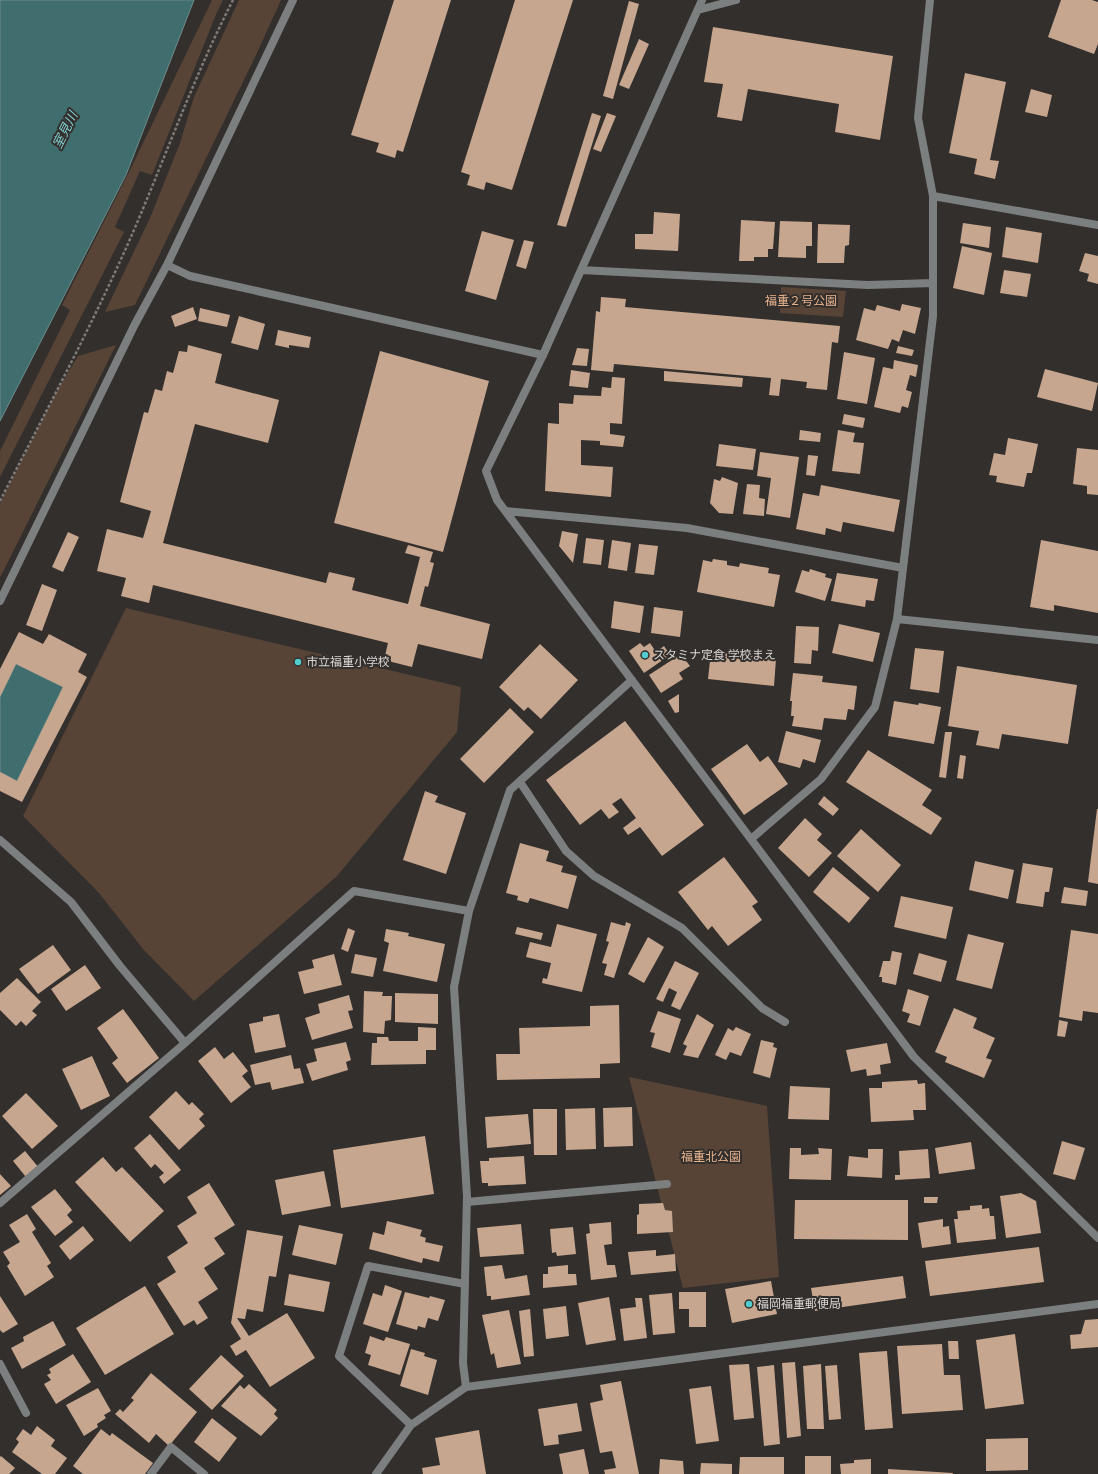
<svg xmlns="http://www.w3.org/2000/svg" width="1098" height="1474" font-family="'Fira Sans Condensed','Noto Sans JP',sans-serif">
  <rect width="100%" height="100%" fill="#332f2d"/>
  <!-- green -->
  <path fill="#574437" d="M212 0H223L217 12 152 175 140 171 115 227 124 232 0 477V451L70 310 62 305 132 166Z
    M239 0H281L256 55 135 305 105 312 150 218 180 143 194 97Z
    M781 287 846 291 843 317 780 313Z
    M116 345 3 572 0 577V503L57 391 78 356Z
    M126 608 461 687 457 732 337 876 194 1001 143 949 99 893 23 816Z
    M629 1077 767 1106 779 1277 683 1288Z"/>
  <!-- water -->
  <path fill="#406d6e" stroke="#6d8c8c" d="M0 0H194L126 175 0 421Z
    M16 664 63 687 17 781 0 772V697Z"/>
  <!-- building -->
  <path fill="#c6a68e" d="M394 0H451L403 152 397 150 395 158 376 152 379 143 351 135Z
    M515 0H573L512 190 486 182 484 190 467 185 470 175 461 172Z
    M1061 0H1092L1098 2V44L1094 54 1048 37Z
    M629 1 639 4 613 99 603 96Z
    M713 27 893 56 880 140 835 132 839 104 748 89 742 121 717 117 723 84 704 82Z
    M639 39 649 44 629 89 619 85Z
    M965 73 1006 82 990 160 999 161 995 179 974 174 977 159 949 153Z
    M1031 89 1052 95 1047 117 1025 112Z
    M592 113 601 116 566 227 557 225Z
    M607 113 616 116 601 152 593 149Z
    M654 212 680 214 678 251 635 249V234H653Z
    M741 220 775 222 773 249H768V257H754V261H739Z
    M780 221 812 222V246H806V258L778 257Z
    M963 223 991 227 989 248 960 243Z
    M818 224 850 225 849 245 845 246 844 263H817Z
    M1006 227 1042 233 1038 263 1002 257Z
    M482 231 514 240 496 300 465 291Z
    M524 240 534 242 526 269 516 266Z
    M962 246 992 253 984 295 953 288Z
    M1085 253 1098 256V284L1087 281 1089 274 1079 271Z
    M1004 270 1031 274 1027 297 1000 293Z
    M601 297 626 299 625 307 840 326 838 343 832 342 827 390 806 388 807 382 781 379 779 396 769 395 771 378 614 364 613 372 591 370 596 311 600 312Z
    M902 304 921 308 915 334 903 330 899 342 892 339 888 349 856 340 864 308 875 311 877 305 900 311Z
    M193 307 197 319 175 327 171 316Z
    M200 308 230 315 227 327 198 321Z
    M239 316 265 324 258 350 231 343Z
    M278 330 311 337 309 348 289 345V348L275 345Z
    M188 345 222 354 215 383 279 400 268 443 195 424 163 543 326 583 329 572 355 578 352 590 408 604 420 557 405 553 408 545 433 552 430 562 434 563 428 587 425 586 420 606 490 624 482 659 418 644 412 667 384 660 388 643 153 585 149 603 121 596 126 578 97 571 107 529 143 538 151 511 120 502 144 412 148 413 155 389 162 391 167 371 173 373 179 351 187 352Z
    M898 346 914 350 912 356 896 353Z
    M577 348 589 349 587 366 572 365Z
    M380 351 489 381 443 552 334 523Z
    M844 352 875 358 867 404 837 399Z
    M894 360 918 365 916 377 910 375 906 390 912 392 908 408 902 406 900 413 874 407 883 367 893 369Z
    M1045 369 1098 383 1092 411 1037 397Z
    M571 370 590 373 588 388 569 386Z
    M664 371 743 378 742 387 664 381Z
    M612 377 625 378 622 424 610 423V434L625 436 623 447 600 445V441L581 440V465L613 467 611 497 545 491 548 423 559 424V403L573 404 574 395 601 396 602 387 611 388Z
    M844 414 865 418 863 428 842 424Z
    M800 430 821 433 820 442 799 440Z
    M838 430 855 433 853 442 864 443 860 474 832 471Z
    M1008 438 1038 444 1032 473H1027L1024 487 996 482 997 476 989 475 994 453 1005 455Z
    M719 444 756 449 753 470 716 466Z
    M1077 448 1098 450V495L1087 494V486L1073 484Z
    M760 452 799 457 790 518 766 514 771 478 757 476Z
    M808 455 818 456 815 476 806 475Z
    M722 477 738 483 733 514 719 513 710 503 714 479 720 481Z
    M747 484 760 485 759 498 765 499 764 516 743 514Z
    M821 485 900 500 894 532 843 522 841 532 826 528 825 535 796 529 803 493 819 496Z
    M562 531 578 534 573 563 559 546Z
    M68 532 79 537 63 572 52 567Z
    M586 538 604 540 601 565 583 563Z
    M612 540 631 543 627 571 608 568Z
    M1041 540 1098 551V613L1054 605V611L1030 607Z
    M639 544 658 546 654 575 635 573Z
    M713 559 727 561V565L739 567 740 563 769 568 768 573 780 575 774 607 697 592 703 560 712 562Z
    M810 569 826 574 825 577 832 579 825 601 795 592 802 570 809 572Z
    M837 573 878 579 874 601 866 600 865 607 831 601Z
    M42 584 57 590 42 631 26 625Z
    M614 601 644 606 640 633 611 628Z
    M654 607 683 611 680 637 651 633Z
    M839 624 880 633 873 662 832 653Z
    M796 626 819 627 818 651 812 650 811 664 794 663Z
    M19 632 43 644 49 634 87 654 78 672 87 677 22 802 0 791V772L17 781 63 687 16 664 0 697V669Z
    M640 643 644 647 650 643 656 652 664 646 670 655 644 673 629 651Z
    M540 644 578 680 541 719 528 707 524 711 499 687Z
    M915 648 944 651 939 693 910 689Z
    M711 651 776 659 774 686 708 679Z
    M681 654 690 666 679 673 683 679 661 693 649 675Z
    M957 666 1077 685 1068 744 1002 734 999 749 976 745 979 731 948 726Z
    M793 673 823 676 822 682 857 686 854 710 848 709 846 720 824 718 822 730 792 726 794 716H791L792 701H790Z
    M679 694V712L675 713 668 701Z
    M894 701 918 705 919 703 941 707 934 744 888 736Z
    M510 708 534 732 484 783 460 759Z
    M625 721 704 825 662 856 640 827 628 835 623 828 636 818 621 798 612 804 619 812 609 819 601 809 580 825 546 780Z
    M786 731 821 740 815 763 803 759 800 768 778 762Z
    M945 732H952L946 778 939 777Z
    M747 744 760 762 768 756 788 784 744 815 711 769Z
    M868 750 932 790 922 805 942 818 931 835 846 782Z
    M960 755 966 756 963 779 957 778Z
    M425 791 438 796 435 802 466 813 446 874 403 860Z
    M824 796 839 809 833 816 818 804Z
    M1097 809H1098V884L1088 882Z
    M805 818 822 834 817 840 832 853 809 877 778 848Z
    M861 829 901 865 878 892 837 856Z
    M520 843 549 851 546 861 563 866 561 872 577 876 568 909 530 898 528 903 517 900 518 896 506 893Z
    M724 857 758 902 752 906 762 920 728 946 712 926 708 930 678 892Z
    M975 861 1014 870 1008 899 969 890Z
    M1023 863 1053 868 1049 892H1045L1043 907 1016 903Z
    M833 867 870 898 849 923 813 892Z
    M1064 887 1088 891 1086 906 1061 903Z
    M901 896 953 907 946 939 894 927Z
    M611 922 625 926 626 922 631 924 614 978 604 975 607 964 602 963 609 942 606 941Z
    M557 924 597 934 582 992 542 983 543 978 547 979 551 963 526 957 530 942 551 947Z
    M517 927 543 933 541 940 515 934Z
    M348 928 355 931 348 952 341 949Z
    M386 929 409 933 408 936 445 944 437 982 383 971 389 943 384 941Z
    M1071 930 1098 934V1013L1083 1011 1082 1021 1059 1017Z
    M968 934 1004 943 992 989 956 980Z
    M648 937 664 947 644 983 628 974Z
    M53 945 71 970 38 994 19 969Z
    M892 951 902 953 896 985 882 982V977H879L883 961H890Z
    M919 953 947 961 941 982 913 974Z
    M334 954 342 985 304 994 298 972 314 968 312 960Z
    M355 954 377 958 373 977 351 973Z
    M675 961 699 973 680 1010 671 1006 677 992 669 988 663 1002 656 999Z
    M85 965 101 988 66 1011 51 989Z
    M17 978 41 1002 32 1011 37 1015 26 1026 21 1021 16 1026 0 1010V993Z
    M908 989 929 996 920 1026 907 1022 910 1014 902 1011Z
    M364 991 383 992 382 996H392L391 1020 385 1021 384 1034 363 1032Z
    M395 993 438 994V1024L395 1022Z
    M349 995 353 1010 348 1011 353 1028 312 1040 305 1018 320 1013 318 1004Z
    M619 1005 620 1063 600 1064V1078L497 1080 496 1054H520L519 1028 590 1026V1006Z
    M954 1008 977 1018 973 1028 995 1038 986 1058 992 1060 984 1078 945 1062 947 1057 935 1052Z
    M123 1009 159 1058 127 1083 112 1063 118 1058 97 1028Z
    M658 1011 681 1019 670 1053 651 1047 655 1033 650 1032Z
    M279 1014 286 1047 255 1053 249 1024 263 1021V1017Z
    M697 1014 714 1025 698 1058 683 1055 687 1046 683 1044Z
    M1059 1020 1068 1022 1065 1037 1057 1036Z
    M418 1027 436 1028V1050H426V1064L371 1065 372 1043H377V1037H388L389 1041H418Z
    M736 1027 751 1034 741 1056 730 1052 726 1060 715 1055 728 1028 733 1031Z
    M761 1040 774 1043 773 1047 777 1048 770 1078 753 1073Z
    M346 1042 351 1060 346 1062 348 1070 312 1081 306 1064 317 1061 314 1049Z
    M887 1043 891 1063 880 1065 881 1074 867 1076 866 1069 851 1072 846 1050Z
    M215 1047 224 1059 233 1052 248 1071 242 1076 251 1087 231 1103 198 1061Z
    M291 1055 294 1069 300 1068 304 1083 272 1090 270 1082 255 1085 250 1065Z
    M92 1056 110 1096 81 1110 62 1069Z
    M917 1080 918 1084 925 1083 926 1110H913L914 1120 871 1122 869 1088H882V1082Z
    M790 1086 830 1088 829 1120 788 1119Z
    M176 1091 189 1105 192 1102 204 1114 199 1119 205 1126 179 1150 149 1117Z
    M26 1093 58 1126 32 1149 2 1116Z
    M632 1107 633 1146 604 1147 603 1108Z
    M595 1108 596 1149 566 1150 565 1109Z
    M533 1109H557V1155H534Z
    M528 1114 531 1144 487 1148 485 1117Z
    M150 1134 181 1170 164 1184 159 1177 164 1173 155 1164 151 1168 134 1148Z
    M425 1136 434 1194 341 1208 333 1150Z
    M1062 1141 1085 1148 1075 1180 1053 1174Z
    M971 1142 975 1169 939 1174 935 1148Z
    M790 1148H801V1155L819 1154 818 1148 832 1149 831 1180 789 1179Z
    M868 1149H883L882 1178 847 1176 849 1156 868 1158Z
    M928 1149 930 1178 895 1180V1175H900L899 1151Z
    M25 1151 39 1168 26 1177 13 1161Z
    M524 1156 526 1184 488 1186V1183H482L480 1161H489V1158Z
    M103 1157 116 1172 122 1167 164 1211 130 1242 75 1182Z
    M324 1171 331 1206 282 1215 275 1180Z
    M0 1174 11 1186 0 1195Z
    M209 1183 235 1225 214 1238 225 1254 204 1268 218 1289 198 1302 208 1318 197 1325 194 1320 184 1326 157 1284 176 1272 167 1257 188 1243 177 1226 197 1213 187 1197Z
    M55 1189 72 1210 67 1215 73 1222 55 1236 31 1207Z
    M1021 1193 1036 1201 1041 1233 1006 1238 1000 1196Z
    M924 1197H938L937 1203H924Z
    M795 1200H908V1240L794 1239Z
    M663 1203 665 1210 672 1211 673 1232 637 1234V1215L639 1214V1204Z
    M982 1205V1209L989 1208 990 1216H994L996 1239 957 1243 954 1219H958L957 1211 970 1210V1206Z
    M27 1214 36 1229 32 1232 51 1263 47 1266 54 1277 25 1296 7 1266 10 1263 3 1252 20 1242 9 1225Z
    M943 1219V1227L949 1226 951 1244 922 1248 918 1223Z
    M387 1221 422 1230 420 1236 426 1238 425 1242 443 1246 439 1262 423 1258 422 1263 369 1249 373 1232 384 1235Z
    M611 1222 612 1244 604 1245 607 1265H615L617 1277 591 1280 586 1234 590 1233 589 1224Z
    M521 1224 524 1254 480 1257 477 1228Z
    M299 1225 343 1234 336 1265 292 1255Z
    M83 1226 94 1240 70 1260 59 1246Z
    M573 1227 576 1254 557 1256 556 1252 552 1253 550 1229Z
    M247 1230 283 1236 276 1277 269 1276 263 1312 247 1309 245 1319 237 1318 249 1336 287 1313 315 1358 270 1387 246 1350 236 1356 230 1346 241 1339 231 1323Z
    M1039 1247 1044 1282 930 1296 925 1261Z
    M656 1250V1256L675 1254 676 1271 631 1275 628 1252Z
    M502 1265 505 1279 527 1275 530 1295 491 1300V1296H487L484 1267Z
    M568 1265V1274H576L577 1285 543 1288V1274H548V1267Z
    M289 1274 330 1282 324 1312 284 1305Z
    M903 1276 906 1298 815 1311 811 1288Z
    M771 1281 777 1314 732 1323 725 1289Z
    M385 1285 402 1291 388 1332 363 1324 373 1293 382 1296Z
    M145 1286 174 1334 105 1375 76 1328Z
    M405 1292 429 1298 430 1296 445 1300 438 1321 428 1318 425 1328 418 1326 417 1330 396 1324Z
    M679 1292H706V1327H689V1309H679Z
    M672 1293 675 1333 653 1335 649 1295Z
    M0 1296 18 1324 3 1333 0 1330Z
    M609 1297 616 1340 586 1345 578 1303Z
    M635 1298H642L647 1338 624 1341 620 1309 636 1307Z
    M566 1306 569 1336 546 1339 543 1309Z
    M530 1309 534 1356 524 1357 519 1311Z
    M509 1310 521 1364 497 1368 494 1353 491 1355 482 1315Z
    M1098 1319V1347L1071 1349 1070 1335 1081 1334 1085 1320Z
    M53 1321 66 1345 22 1369 11 1348 24 1341 23 1337Z
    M1015 1334 1024 1404 985 1409 976 1340Z
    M370 1336 384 1341 386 1337 410 1344 400 1375 368 1365 371 1355 365 1353Z
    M948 1341H958L959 1359H949Z
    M942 1344 944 1375H960L963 1410 902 1414 897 1346Z
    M411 1349 425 1353 424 1356 437 1360 428 1395 400 1386Z
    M887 1351 893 1428 865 1430 859 1353Z
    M73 1354 91 1382 56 1404 44 1384 51 1380 47 1375 51 1373 49 1369Z
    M221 1355 244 1376 212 1410 189 1389Z
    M795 1362 801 1436 787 1438 782 1363Z
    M749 1364 754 1418 734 1420 729 1365Z
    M821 1364 824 1429H807L803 1366Z
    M774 1365 780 1444 764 1446 757 1367Z
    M837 1365 841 1419 829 1420 825 1366Z
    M151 1373 197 1412 169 1446 156 1434 149 1443 115 1414 120 1409 123 1412 134 1400 131 1398Z
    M621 1381 639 1474H605L604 1470 616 1468 612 1451 600 1453 592 1414 590 1403 603 1400 600 1385Z
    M249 1384 277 1410 274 1414 278 1418 261 1436 221 1406 240 1385 244 1389Z
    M711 1386 719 1441 696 1444 689 1389Z
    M98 1388 111 1411 104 1415 106 1418 97 1424 98 1427 84 1436 66 1405Z
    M577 1403 582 1431 558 1435 559 1444 544 1446 538 1409Z
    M212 1418 237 1438 219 1462 194 1442Z
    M37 1426 55 1440 51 1446 67 1458 55 1474H42L12 1452 19 1442 16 1439 23 1429 31 1435Z
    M101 1429 110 1436 112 1433 153 1463 145 1474H83L73 1466Z
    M479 1430 486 1474H423L422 1468 440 1465 435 1438Z
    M1028 1438V1470L986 1471V1439Z
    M584 1449 589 1474H563L559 1454Z
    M1 1456 15 1468 9 1474H0V1457Z
    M805 1456H831V1474H805Z
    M740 1457H784V1474H739Z
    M660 1459 683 1461 684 1474H659Z
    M871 1459V1474H841L840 1464 854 1463V1460Z
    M701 1463 732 1464V1474H700Z
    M888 1469 953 1473V1474H888Z"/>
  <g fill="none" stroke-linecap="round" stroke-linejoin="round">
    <!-- path -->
    <path stroke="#7d7a78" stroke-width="2.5" stroke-dasharray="3 2" stroke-linecap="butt" d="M0 501C46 411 94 322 134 230 167 153 195 74 233 0"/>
    <!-- minor -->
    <path stroke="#7c7f7f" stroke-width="8" d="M702 0 543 355 486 471 497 500 914 1057 1098 1238
      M698 10 736 0
      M933 196 1098 225
      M581 270 868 285 933 283
      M506 511 687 528 903 568
      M897 619 933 316V196L918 118 930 0
      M520 782 566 851 594 876 682 928 762 1008 785 1022
      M751 839 821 779 875 707 897 619 1098 640
      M0 840 71 902 120 966 185 1043
      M467 1202 667 1184
      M0 1203 185 1043 354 891 469 911
      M0 1364 26 1413
      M466 1387 463 1363 467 1196 454 987 469 911 510 790 632 680
      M411 1425 339 1356 368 1266 465 1284
      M151 1474 171 1447 204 1474
      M376 1474 411 1425 466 1387 1098 1304"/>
    <!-- tertiary -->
    <path stroke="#7c7f7f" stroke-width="8" d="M167 265 190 276 543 355
      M0 601 134 326 167 265 293 0"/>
  </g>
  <!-- markers -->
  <g fill="#52cdcf" stroke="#332f2d" stroke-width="1.5">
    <circle cx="645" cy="655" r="4"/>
    <circle cx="298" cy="662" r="4"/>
    <circle cx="749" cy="1304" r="4"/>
  </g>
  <g text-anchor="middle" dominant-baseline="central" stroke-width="4" stroke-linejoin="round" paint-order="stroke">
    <!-- park labels -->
    <g font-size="12" fill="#e6b28b" stroke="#332f2d">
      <text x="801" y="301">福重２号公園</text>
      <text x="711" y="1157">福重北公園</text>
    </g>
    <!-- poi labels -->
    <g font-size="12" fill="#d7d4d2" stroke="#332f2d" text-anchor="start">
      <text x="653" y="655">スタミナ定食 学校まえ</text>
      <text x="306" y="662">市立福重小学校</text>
      <text x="757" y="1304">福岡福重郵便局</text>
    </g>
    <!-- water labels -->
    <g font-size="13" font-style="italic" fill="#80d2d3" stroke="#332f2d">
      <text transform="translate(65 130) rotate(-63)">室見川</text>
    </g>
  </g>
</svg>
